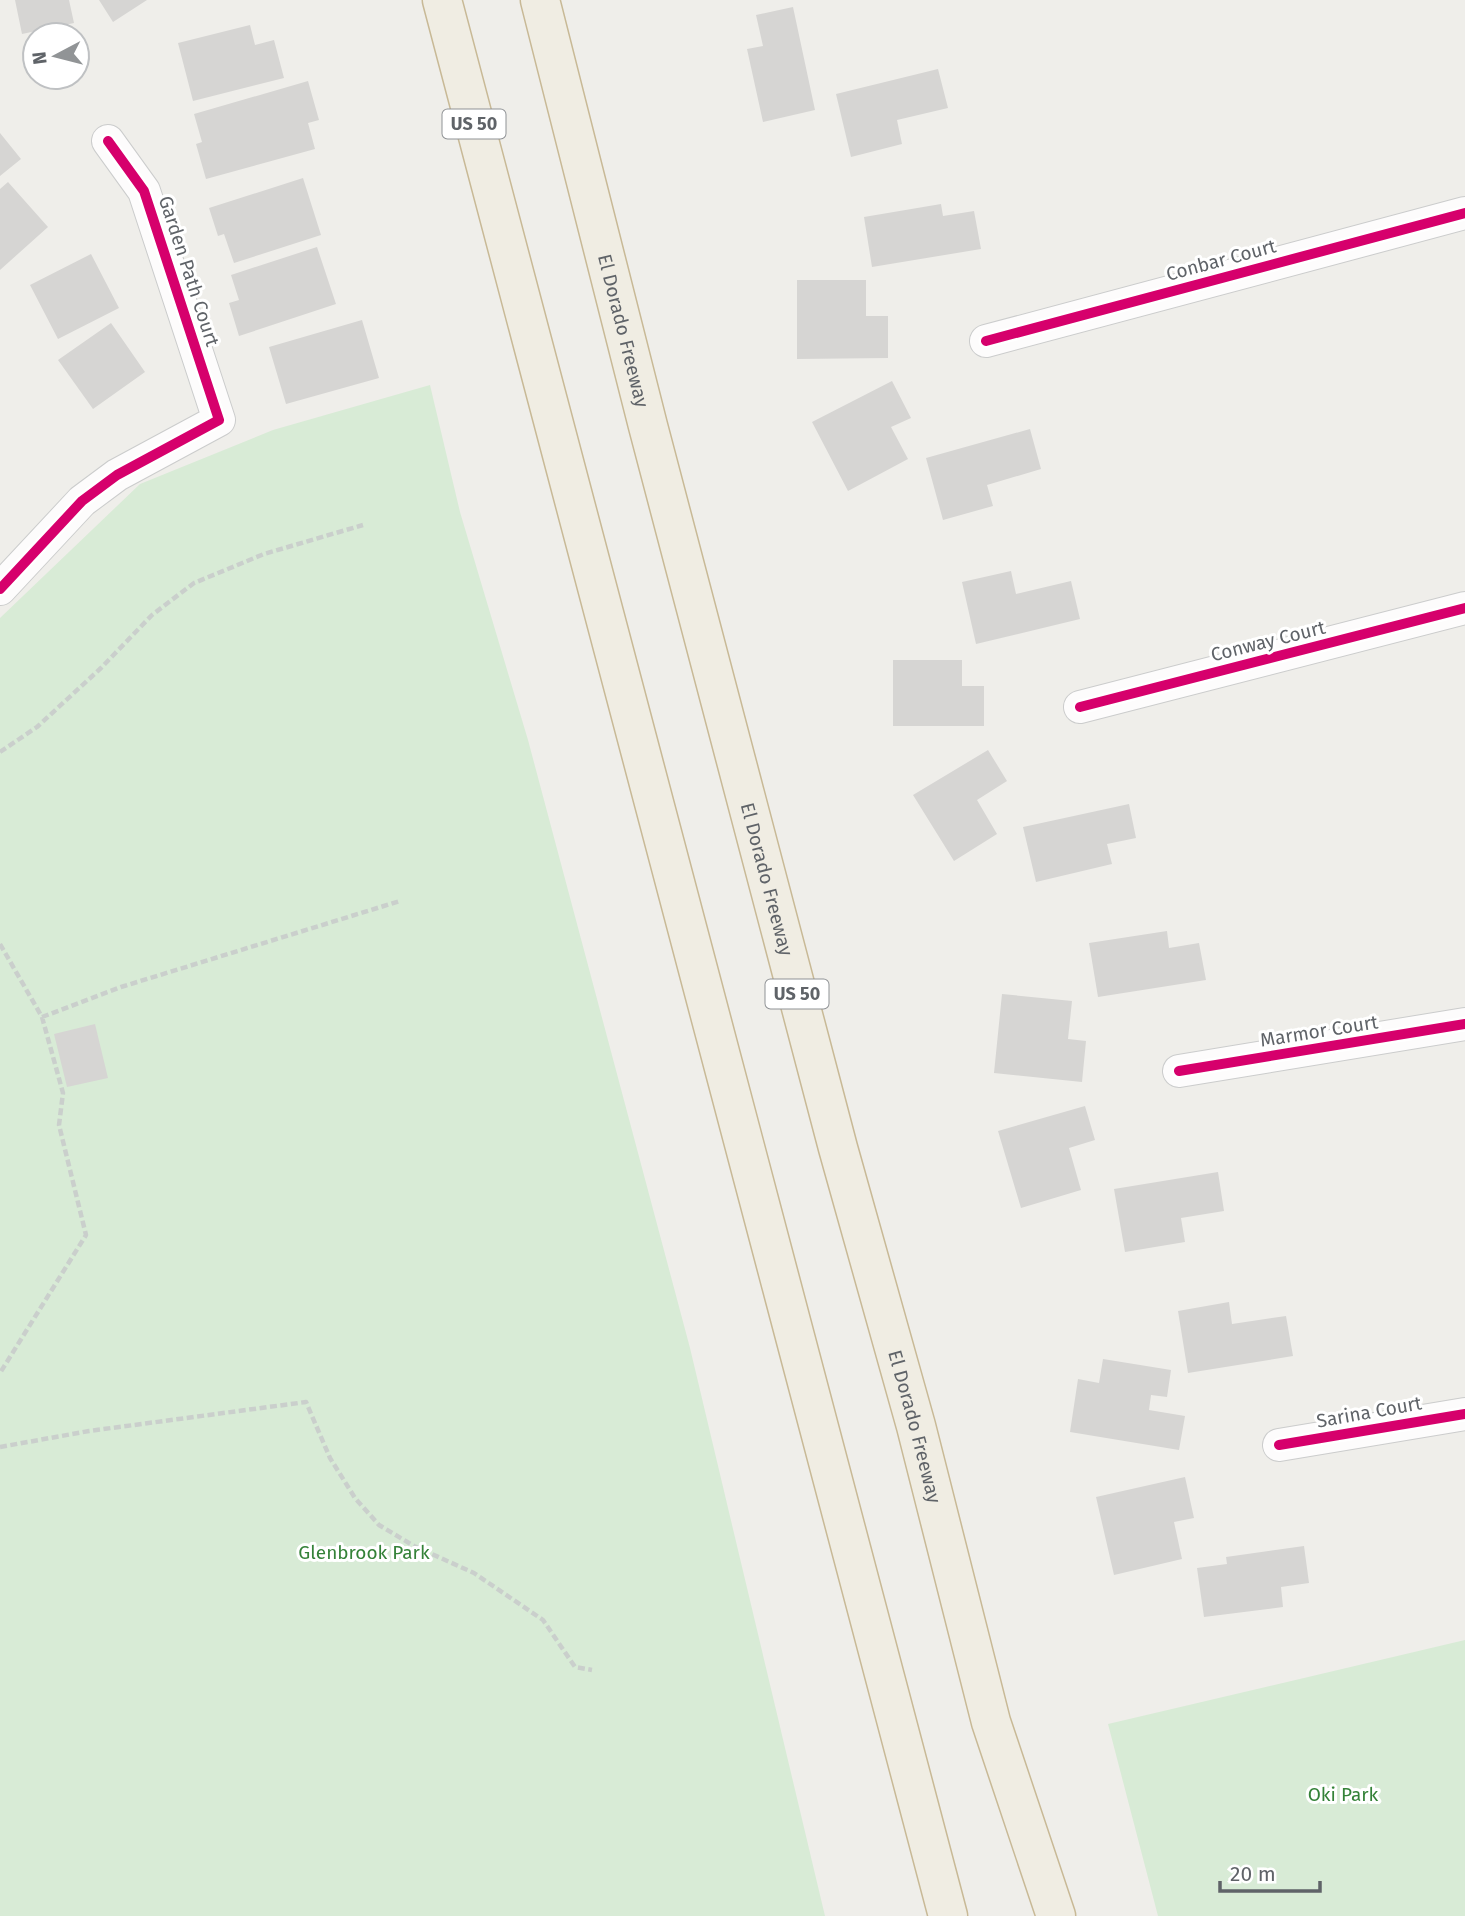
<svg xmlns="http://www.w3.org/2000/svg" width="1465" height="1916" font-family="'Fira Sans',sans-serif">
  <rect width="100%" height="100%" fill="#efeeea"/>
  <!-- green -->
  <path fill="#d8ebd6" d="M430 385 460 512 528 740 690 1348 825 1916H0V618L140 484 273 430Z
    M1465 1640V1916H1158L1108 1724Z"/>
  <!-- building -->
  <path fill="#d6d5d3" d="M15 0H69L74 23 22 34Z
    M99 0H147L113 22Z
    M793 7 815 110 763 122 747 49 763 46 756 15Z
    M250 25 255 45 274 40 284 78 193 101 178 43Z
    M938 69 948 108 897 120 902 144 851 157 836 94Z
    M308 81 319 120 308 123 315 149 206 179 196 144 202 142 194 114Z
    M0 133 21 159 0 176Z
    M303 178 321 235 234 263 224 234 218 236 209 208Z
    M8 182 48 227 0 270V189Z
    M941 204 943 216 974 211 981 249 872 267 864 217Z
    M317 247 336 304 239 336 229 303 239 300 231 275Z
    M91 254 119 308 58 339 30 285Z
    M797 280H866V316H888V358L797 359Z
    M362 320 379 378 286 404 269 347Z
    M111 323 145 372 93 409 58 360Z
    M892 381 911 418 891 427 908 459 848 491 812 422Z
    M1030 429 1041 469 987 485 993 506 943 520 926 458Z
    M1011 571 1016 594 1071 581 1080 619 976 644 962 582Z
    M893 660H962V686H984V726H893Z
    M988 750 1007 781 977 800 997 834 954 861 913 795Z
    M1129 804 1136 838 1107 844 1112 864 1036 882 1023 827Z
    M1167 931 1169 948 1199 943 1206 980 1098 997 1089 943Z
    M1002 994 1072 1001 1068 1039 1086 1041 1082 1082 994 1073Z
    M95 1024 108 1078 67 1087 54 1034Z
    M1085 1106 1095 1140 1069 1148 1081 1190 1021 1208 998 1131Z
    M1218 1172 1224 1211 1181 1218 1185 1242 1125 1252 1114 1189Z
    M1229 1302 1232 1324 1286 1316 1293 1356 1188 1373 1178 1311Z
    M1103 1359 1171 1370 1167 1397 1151 1395 1149 1410 1185 1416 1179 1450 1070 1432 1078 1379 1099 1383Z
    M1185 1477 1194 1518 1174 1522 1182 1559 1114 1575 1096 1497Z
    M1304 1546 1309 1583 1281 1587 1283 1607 1204 1617 1197 1568 1227 1564 1226 1557Z"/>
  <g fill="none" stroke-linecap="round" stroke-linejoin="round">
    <!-- minor casing -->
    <g stroke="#cbcccc" stroke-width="34">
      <path id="minor" d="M986 341 1465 213
        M0 589 82 501 117 475 219 420 144 191 108 141
        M1080 707 1465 608
        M1179 1071 1465 1024
        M1279 1445 1465 1414"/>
    </g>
    <!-- motorway casing -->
    <g stroke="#c8b996" stroke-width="41">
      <g id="motorway">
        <path d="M442 0 948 1916"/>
        <path id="s1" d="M540 0 648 426 838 1148 916 1426 991 1722 1056 1916"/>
      </g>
    </g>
    <!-- path -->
    <path stroke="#cacfcc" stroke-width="4.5" stroke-dasharray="7 3.5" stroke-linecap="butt" d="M0 752 37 727 101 668 152 615 194 583 264 554 363 525
      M0 944 42 1017 63 1093 59 1125 86 1235 0 1373
      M42 1017 121 987 400 901
      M0 1447 89 1431 306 1402 330 1458 355 1498 379 1525 414 1546 474 1573 543 1620 575 1667 592 1670"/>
    <!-- minor -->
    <use href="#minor" stroke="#fdfcfc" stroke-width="32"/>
    <!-- motorway -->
    <use href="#motorway" stroke="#f0ede3" stroke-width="38"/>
    <!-- cycleway casing -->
    <g stroke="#fff" stroke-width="15">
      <path id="cycleway" d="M986 341 1465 213
        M0 589 82 501 117 475 219 420 144 191 108 141
        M1080 707 1465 608
        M1179 1071 1465 1024
        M1279 1445 1465 1414"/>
    </g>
    <!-- cycleway -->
    <use href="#cycleway" stroke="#d6006c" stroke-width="10"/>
  </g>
  <g text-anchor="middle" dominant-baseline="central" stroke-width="6" stroke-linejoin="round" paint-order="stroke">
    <!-- shield labels -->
    <g fill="#fff" stroke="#8f9295" stroke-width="2">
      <rect x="442.5" y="109.5" width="63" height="29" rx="5"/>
      <rect x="765.5" y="979.5" width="63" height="29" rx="5"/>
    </g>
    <g font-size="18" font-weight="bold" fill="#5f6368">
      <text x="474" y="124">US 50</text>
      <text x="797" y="994">US 50</text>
    </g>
    <!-- street labels -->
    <g font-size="19" fill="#5f6368" stroke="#fff">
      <text transform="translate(1221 260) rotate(-15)">Conbar Court</text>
      <text transform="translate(189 271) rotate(72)">Garden Path Court</text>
      <text stroke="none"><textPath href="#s1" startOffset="341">El Dorado Freeway</textPath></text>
      <text transform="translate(1268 641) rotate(-14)">Conway Court</text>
      <text stroke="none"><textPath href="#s1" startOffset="908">El Dorado Freeway</textPath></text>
      <text transform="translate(1319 1031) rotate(-9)">Marmor Court</text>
      <text transform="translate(1369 1412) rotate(-10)">Sarina Court</text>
      <text stroke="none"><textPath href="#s1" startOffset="1475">El Dorado Freeway</textPath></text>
    </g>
    <!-- park labels -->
    <g font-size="19" fill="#348238" stroke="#fff">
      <text x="364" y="1552">Glenbrook Park</text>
      <text x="1343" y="1794">Oki Park</text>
    </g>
  </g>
  <!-- north arrow -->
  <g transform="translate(56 56) rotate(263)"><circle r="33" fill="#ffffff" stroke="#bfc1c3" stroke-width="2"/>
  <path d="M0-5L12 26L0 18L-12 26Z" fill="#919496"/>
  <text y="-10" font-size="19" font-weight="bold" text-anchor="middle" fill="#5f6368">N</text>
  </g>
  <!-- scale -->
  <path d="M1220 1881v10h100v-10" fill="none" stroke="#5f6368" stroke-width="3.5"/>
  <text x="1230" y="1881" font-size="21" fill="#5f6368" stroke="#ffffff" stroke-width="5" paint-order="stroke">20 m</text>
</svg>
